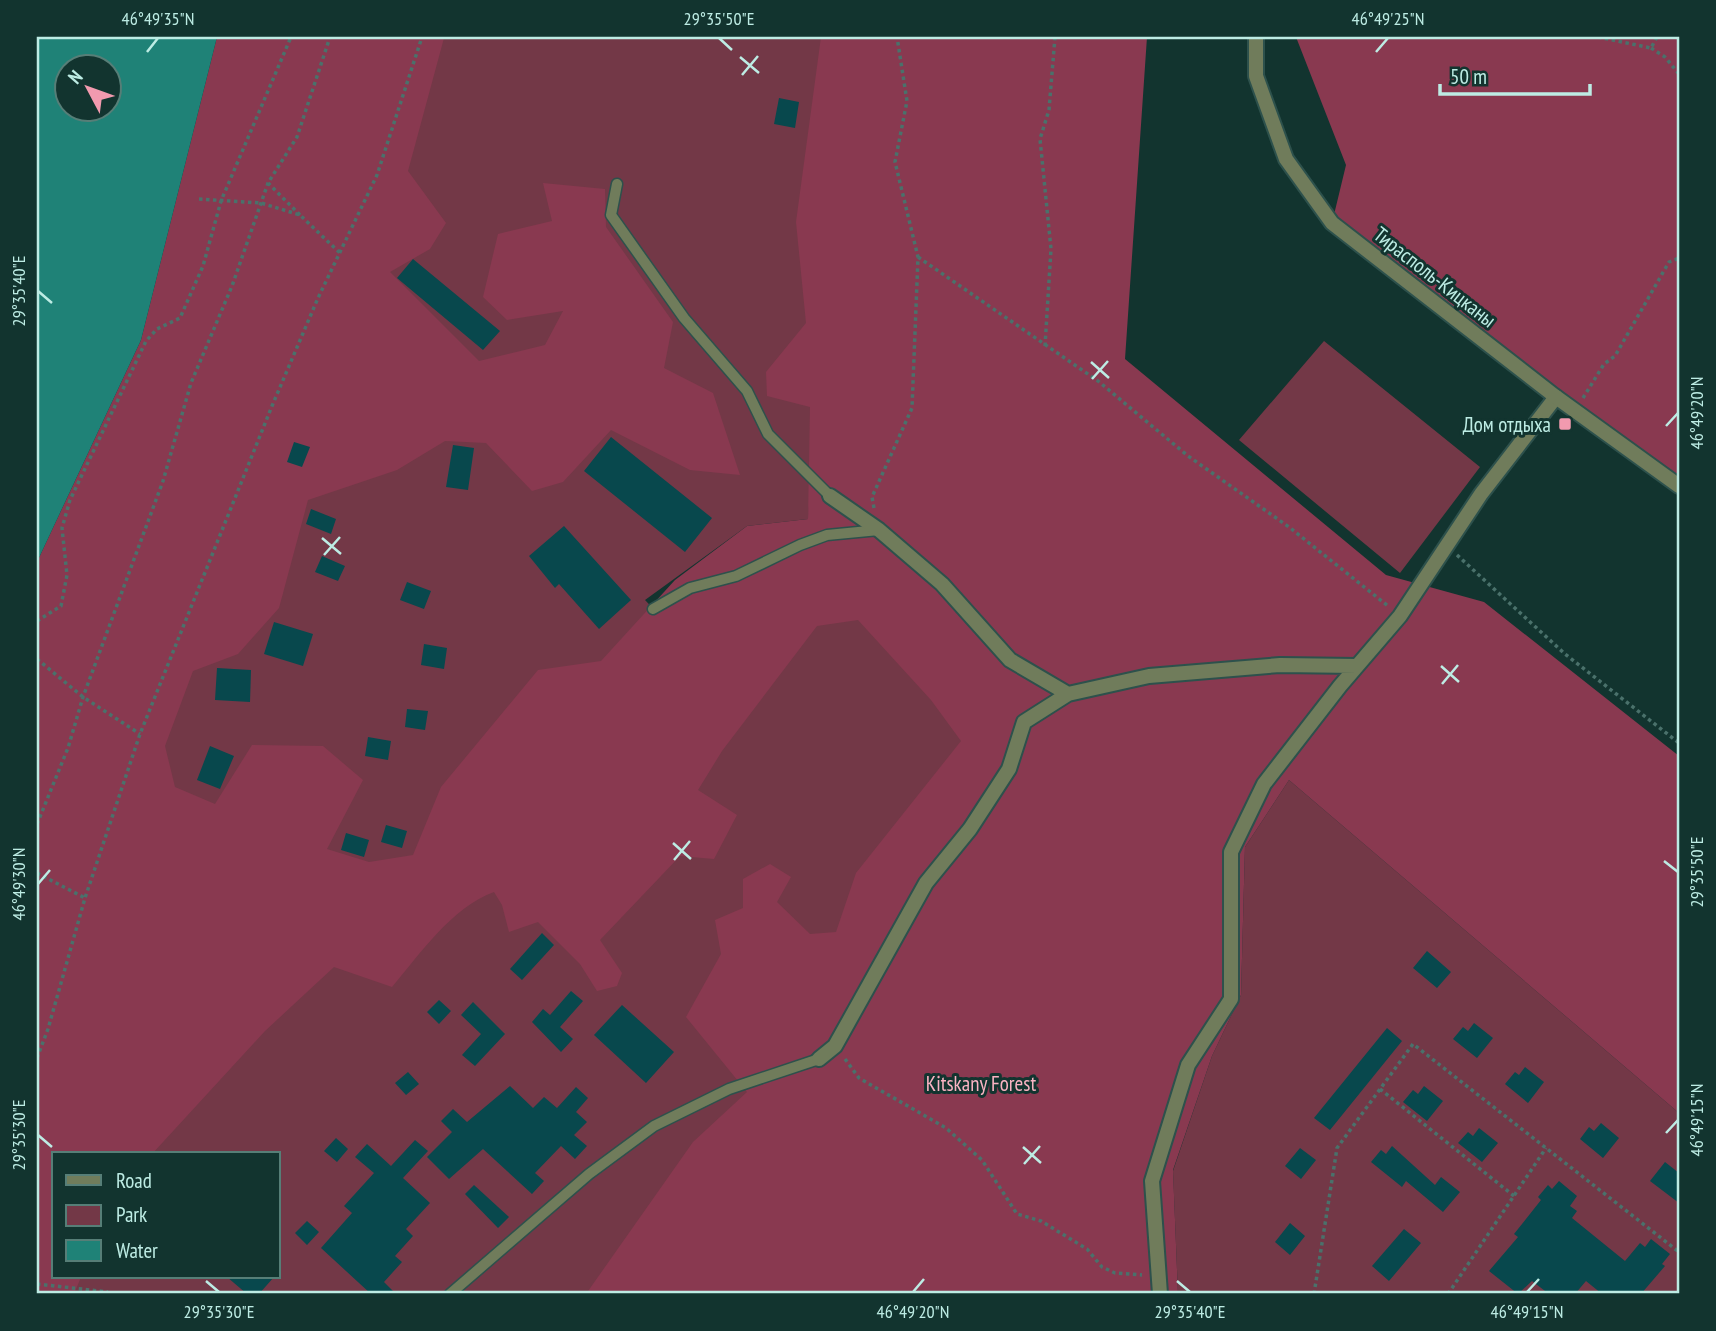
<svg xmlns="http://www.w3.org/2000/svg" width="1716" height="1331" font-family="'PT Sans Narrow',sans-serif">
  <rect width="100%" height="100%" fill="#12342f"/>
  <!-- green -->
  <path fill="#733847" fill-rule="evenodd" d="M437 37H844L808 519 747 526 645 600 713 671 829 550 982 717 999 1294H37V1160L143 780ZM54 1154H278V1277H54Z
    M1324 341 1480 467 1400 573 1239 440Z
    M1289 780 1679 1113V1294H1178L1173 1171 1212 1056 1241 995 1245 847Z"/>
  <!-- forest -->
  <path fill="#893950" d="M217 37H451L444 38 408 171 446 223 430 249 390 272 479 361 545 345 563 311 507 320 483 297 498 234 552 221 543 183 605 189 606 227 673 322 664 368 713 393 740 475 690 470 611 430 563 482 532 491 486 443 445 441 397 470 308 500 279 608 238 654 193 671 165 746 175 787 215 804 252 745 323 746 363 780 327 849 369 862 413 855 441 787 538 670 601 661 675 580 747 526 808 519 810 407 767 396 766 372 806 323 796 222 821 37H1147L1125 359 1386 575 1484 602 1679 756V1113L1289 780 1245 847 1241 995 1212 1056 1173 1170 1178 1294H586L693 1142 747 1092 686 1017 721 954 715 920 743 908V879L770 864 791 877 777 902 810 934 836 932 856 873 961 741 931 700 858 620 817 626 722 751 698 790 737 815 714 859 680 856 600 940 622 973 617 986 597 991 580 964 538 922 509 932 502 905 494 892C451 908 421 953 392 987L334 967 265 1031 152 1154H54V1277H81L74 1294H37V562L141 340Z
    M1296 37H1679V486L1332 223 1346 165Z"/>
  <!-- water -->
  <path fill="#1f8277" fill-rule="evenodd" d="M37 37H217L141 340 37 562ZM66 66H108V108H66Z"/>
  <!-- building -->
  <path fill="#08484d" d="M779 98 799 102 795 128 774 124Z
    M413 259 500 331 483 350 397 278Z
    M611 437 712 518 685 552 584 471Z
    M294 442 310 447 302 467 287 462Z
    M453 445 474 448 468 490 446 487Z
    M311 509 336 519 331 534 306 524Z
    M564 526 631 600 599 629 559 584 555 588 529 556Z
    M322 556 345 566 338 581 315 572Z
    M407 582 431 591 424 609 400 600Z
    M274 622 313 634 303 666 264 654Z
    M424 644 447 648 444 669 421 665Z
    M217 668 251 670 250 702 215 700Z
    M407 709 428 711 425 730 405 727Z
    M368 737 391 741 388 760 365 756Z
    M210 746 234 756 220 789 197 780Z
    M386 825 407 831 402 848 381 842Z
    M346 833 369 840 364 857 341 850Z
    M542 933 554 945 522 980 510 969Z
    M1427 951 1451 972 1437 988 1413 968Z
    M571 991 583 1001 560 1027 573 1039 561 1052 532 1022 543 1009 550 1015Z
    M439 1000 451 1011 439 1024 427 1012Z
    M473 1002 505 1034 475 1066 462 1055 481 1034 461 1015Z
    M622 1005 674 1052 646 1083 594 1035Z
    M1474 1023 1493 1038 1477 1058 1453 1039 1463 1027 1468 1031Z
    M1387 1028 1402 1041 1330 1130 1314 1118Z
    M1525 1067 1544 1082 1528 1103 1505 1084 1515 1072 1519 1075Z
    M408 1072 419 1084 406 1095 395 1083Z
    M510 1086 533 1108 544 1097 557 1108 576 1087 588 1098 576 1112 587 1122 574 1135 587 1146 575 1159 561 1146 535 1173 544 1181 532 1194 483 1149 449 1179 427 1157 452 1132 441 1121 453 1109 467 1122Z
    M1424 1086 1443 1101 1427 1121 1403 1102 1413 1090 1418 1094Z
    M1601 1123 1619 1138 1603 1158 1580 1139 1589 1127 1594 1131Z
    M1479 1128 1498 1143 1482 1162 1458 1143 1468 1132 1473 1136Z
    M336 1138 348 1149 337 1162 324 1151Z
    M415 1140 428 1151 403 1178 430 1203 406 1229 413 1236 395 1256 402 1262 384 1282 396 1294H371L321 1248 352 1213 344 1206 374 1173 355 1157 367 1144 391 1166Z
    M1392 1146 1435 1185 1441 1177 1460 1192 1443 1212 1406 1181 1402 1187 1371 1162 1381 1150 1386 1154Z
    M1300 1148 1316 1160 1301 1179 1285 1166Z
    M1665 1162 1679 1173V1203L1650 1181Z
    M1559 1181 1577 1196 1570 1206 1577 1211 1572 1218 1625 1261 1640 1243 1645 1247 1651 1239 1670 1254 1662 1264 1665 1266 1641 1294H1602L1586 1281 1575 1294H1549L1532 1281 1518 1294 1489 1271 1518 1237 1514 1234 1541 1200 1538 1197 1548 1185 1552 1189Z
    M474 1185 509 1217 498 1228 465 1194Z
    M307 1221 319 1232 307 1245 295 1233Z
    M1290 1223 1305 1236 1290 1255 1275 1242Z
    M1404 1229 1421 1243 1389 1281 1372 1266Z
    M227 1277H274L259 1294H247Z"/>
  <g fill="none" stroke-linecap="round" stroke-linejoin="round">
    <!-- service casing -->
    <g stroke="#2d514c" stroke-width="13">
      <path id="service" d="M617 184 611 215 684 318 747 391 768 434 830 496
        M653 609 690 588 736 576 800 545 827 535 879 530
        M450 1294 589 1174 654 1126 729 1089 819 1059"/>
    </g>
    <!-- minor casing -->
    <g stroke="#2d514c" stroke-width="18">
      <path id="minor" d="M830 496 879 530 942 584 1010 660 1068 694
        M819 1059 835 1046 926 883 970 829 1009 769 1024 722 1068 694 1149 676 1280 665 1357 666
        M1160 1294 1152 1181 1188 1065 1231 999V852L1264 784 1340 686 1400 616 1481 494 1556 397"/>
    </g>
    <!-- tertiary casing -->
    <g stroke="#2d514c" stroke-width="18">
      <path id="tertiary" d="M1256 37V76L1286 159 1332 223 1556 397 1679 486"/>
    </g>
    <!-- path -->
    <path stroke="#4a716b" stroke-width="3.5" stroke-dasharray="3.5 3.5" stroke-linecap="butt" d="M1598 37 1651 48 1657 37
      M1651 48 1665 57 1679 74
      M199 199 261 203 300 215 340 253
      M300 215 268 183 297 137 330 37
      M918 257 1098 381 1188 456 1289 527 1388 606
      M1045 346 1051 249 1040 139 1049 110 1055 37
      M1583 398 1604 364 1615 356 1669 262 1679 258
      M874 508 872 497 912 408 918 257 895 162 907 101 897 37
      M1457 555 1565 654 1679 743
      M37 621 61 606 67 575 62 528 70 500 146 341 157 329 180 318 203 266 221 201 291 37
      M37 659 83 697 140 734
      M37 824 68 748 83 697 163 481 191 383 232 286 268 183
      M37 873 85 898
      M37 1058 48 1029 85 898 140 734 272 406 318 298 377 175 422 37
      M845 1059 859 1078 946 1128 982 1160 1017 1214 1041 1221 1087 1249 1102 1267 1115 1273 1142 1275
      M1380 1089 1514 1196
      M37 1284 108 1292
      M1314 1294 1337 1148 1413 1044 1679 1252
      M1448 1294 1546 1148"/>
    <!-- service -->
    <use href="#service" stroke="#707c5b" stroke-width="10"/>
    <!-- minor -->
    <use href="#minor" stroke="#707c5b" stroke-width="14"/>
    <!-- tertiary -->
    <use href="#tertiary" stroke="#707c5b" stroke-width="14"/>
  </g>
  <!-- ticks -->
  <path fill="none" stroke="#bdece4" stroke-width="2.5" d="M719 38 732 50M147 52 158 38M1376 52 1388 38M740 57 759 73M742 75 758 56M38 291 52 303M1091 362 1109 378M1092 379 1108 361M1666 426 1678 413M322 538 341 554M324 555 340 537M1441 666 1459 682M1442 684 1458 665M673 843 691 859M674 860 690 841M1664 861 1678 872M38 884 50 870M1666 1133 1678 1120M38 1135 52 1147M1023 1147 1041 1163M1024 1164 1040 1146M206 1281 219 1292M1177 1281 1190 1292M913 1292 924 1279M1527 1292 1539 1279"/>
  <!-- markers -->
  <rect fill="#f29aaf" stroke="#12342f" stroke-width="2.5" x="1558" y="417" width="14" height="14" rx="3.5"/>
  <g text-anchor="middle" dominant-baseline="central" stroke-width="6" stroke-linejoin="round" paint-order="stroke">
    <!-- street labels -->
    <g font-size="21" fill="#bdece4" stroke="#12342f">
      <text transform="translate(1435 277) rotate(38)">Тирасполь-Кицканы</text>
    </g>
    <!-- poi labels -->
    <g font-size="21" fill="#bdece4" stroke="#12342f" text-anchor="end">
      <text x="1551" y="424">Дом отдыха</text>
    </g>
    <!-- park labels -->
    <g font-size="21" fill="#fab3c3" stroke="#12342f">
      <text x="981" y="1083">Kitskany Forest</text>
    </g>
  </g>
  <!-- border -->
  <rect width="1716" height="1331" fill="none" stroke="#12342f" stroke-width="77"/>
  <!-- legend -->
  <rect x="52" y="1152" width="228" height="126" fill="#12342f" stroke="#567e77" stroke-width="2"/>
  <rect x="66" y="1175" width="35" height="10" fill="#707c5b" stroke="#567e77" stroke-width="2"/>
  <text x="116" y="1188" font-size="21" fill="#bdece4">Road</text>
  <rect x="66" y="1205" width="35" height="21" fill="#733847" stroke="#567e77" stroke-width="2"/>
  <text x="116" y="1222" font-size="21" fill="#bdece4">Park</text>
  <rect x="66" y="1240" width="35" height="21" fill="#1f8277" stroke="#567e77" stroke-width="2"/>
  <text x="116" y="1258" font-size="21" fill="#bdece4">Water</text>
  <!-- north arrow -->
  <g transform="translate(88 88) rotate(311)"><circle r="33" fill="#12342f" stroke="#567e77" stroke-width="2"/>
  <path d="M0-5L12 26L0 18L-12 26Z" fill="#f29aaf"/>
  <text y="-10" font-size="19" font-weight="bold" text-anchor="middle" fill="#bdece4">N</text>
  </g>
  <!-- scale -->
  <path d="M1440 84v10h150v-10" fill="none" stroke="#bdece4" stroke-width="3.5"/>
  <text x="1450" y="84" font-size="21" fill="#bdece4" stroke="#12342f" stroke-width="5" paint-order="stroke">50 m</text>
  <rect x="38" y="38" width="1640" height="1254" fill="none" stroke="#bdece4" stroke-width="2.5"/>
  <g font-size="18" text-anchor="middle" fill="#bdece4">
    <text x="158" y="25">46°49'35"N</text>
    <text x="719" y="25">29°35'50"E</text>
    <text x="1388" y="25">46°49'25"N</text>
    <text transform="translate(19 291) rotate(-90)" y="6">29°35'40"E</text>
    <text transform="translate(1697 413) rotate(-90)" y="6">46°49'20"N</text>
    <text transform="translate(1697 872) rotate(-90)" y="6">29°35'50"E</text>
    <text transform="translate(19 884) rotate(-90)" y="6">46°49'30"N</text>
    <text transform="translate(1697 1120) rotate(-90)" y="6">46°49'15"N</text>
    <text transform="translate(19 1135) rotate(-90)" y="6">29°35'30"E</text>
    <text x="219" y="1318">29°35'30"E</text>
    <text x="913" y="1318">46°49'20"N</text>
    <text x="1190" y="1318">29°35'40"E</text>
    <text x="1527" y="1318">46°49'15"N</text>
  </g>
</svg>
